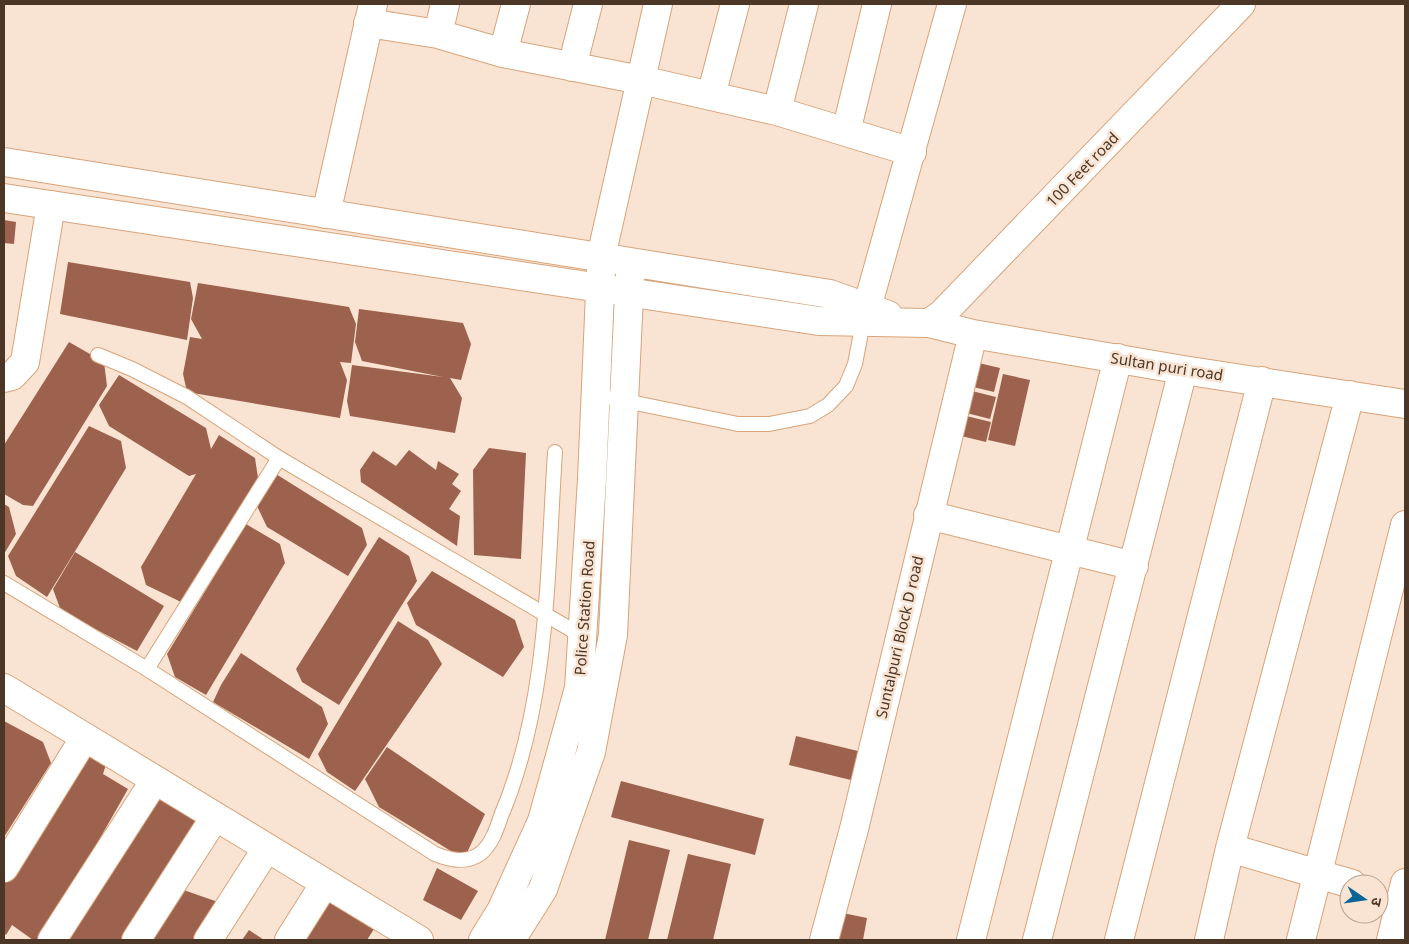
<svg xmlns="http://www.w3.org/2000/svg" width="1409" height="944" font-family="'Noto Sans','Noto Sans Devanagari',sans-serif">
  <rect width="100%" height="100%" fill="#f9e3d2"/>
  <!-- building -->
  <path fill="#9d624d" d="M4 220 16 222 14 244 4 243Z
    M68 262 190 282 193 298 187 340 60 314Z
    M198 283 349 307 356 324 351 363 340 362 347 380 340 418 187 392 183 374 190 337 202 339 191 319Z
    M359 309 463 323 471 344 461 380 450 378 462 398 455 433 350 416 347 401 352 365 443 377 362 361 355 342Z
    M69 342 104 362 107 386 33 506 23 505 4 494V445Z
    M970 361 1000 368 994 392 965 385Z
    M1003 374 1030 380 1015 446 988 440Z
    M119 375 206 428 211 449 219 435 255 458 258 478 181 602 146 585 141 567 196 474 189 476 109 426 99 405Z
    M964 389 996 397 990 419 959 411Z
    M958 414 991 422 986 442 953 434Z
    M89 426 121 441 126 468 47 597 16 576 8 556Z
    M489 448 526 453 521 559 474 555 473 470Z
    M409 450 436 470 438 461 459 474 452 484 461 491 449 509 460 516 457 546 361 482 360 470 373 451 396 466Z
    M276 474 362 528 367 545 348 576 267 527 257 506Z
    M4 504 9 507 16 534 4 554Z
    M246 524 280 544 285 563 206 695 175 677 167 654Z
    M379 537 409 556 417 581 339 705 302 682 296 669Z
    M75 552 164 606 137 651 61 611 53 589Z
    M432 571 515 620 524 647 503 677 416 625 407 603Z
    M398 621 428 640 442 664 355 791 327 772 318 754Z
    M241 653 322 707 328 724 309 759 213 702 221 685Z
    M4 721 43 742 51 763 4 837Z
    M796 736 862 752 855 781 789 765Z
    M84 746 108 758 103 774 128 789 42 940H33L12 925 6 935 4 933V874Z
    M387 747 485 814 464 859 379 807 365 779Z
    M621 781 764 819 755 855 611 817Z
    M154 793 198 821 121 940H60Z
    M629 840 670 850 648 940H605Z
    M688 854 731 864 713 940H667Z
    M437 868 478 891 461 920 423 900Z
    M175 887 218 902 196 940H140Z
    M323 895 374 929 367 940H294Z
    M833 911 867 918 863 940H827Z
    M249 930 264 940H242Z"/>
  <g fill="none" stroke-linecap="round" stroke-linejoin="round">
    <!-- service casing -->
    <g stroke="#d8a47a" stroke-width="16">
      <path id="service" d="M98 355 132 369 187 397 279 458 582 636
        M596 395 738 424H769L810 416 828 405 846 386 855 364 863 322
        M4 583 147 669 435 854C450 860 467 864 481 853 492 844 497 828 501 816 549 703 547 573 555 452
        M147 669 279 458"/>
    </g>
    <!-- minor casing -->
    <g stroke="#d8a47a" stroke-width="30">
      <path id="minor" d="M368 23 438 34 503 53 641 80 777 111 912 152
        M438 34 445 4
        M503 53 516 4
        M572 67 588 4
        M711 96 735 4
        M777 111 804 4
        M846 132 877 4
        M326 214 373 4
        M601 257 658 4
        M863 322 952 4
        M929 323 973 334 1183 370 1405 404
        M4 378 12 376 25 362 51 205
        M928 515 1134 566
        M4 688 419 940
        M1230 848 1352 884
        M4 868 85 737
        M52 940 155 780
        M136 940 215 817
        M208 940 267 848
        M289 940 325 883
        M824 940 854 829 973 334
        M971 940 1118 358
        M1037 940 1183 370
        M1119 940 1262 381
        M1209 940 1230 848 1350 395
        M1301 940 1405 525
        M1391 940 1405 883"/>
    </g>
    <!-- tertiary casing -->
    <g stroke="#d8a47a" stroke-width="30">
      <path id="tertiary" d="M4 162 830 294 888 315
        M4 198 819 321 929 323 942 314 1241 4
        M483 940 501 911 542 821 579 688 592 479 601 269
        M511 940 543 889 591 752 613 635 630 274"/>
    </g>
    <!-- service -->
    <use href="#service" stroke="#fff" stroke-width="14"/>
    <!-- minor -->
    <use href="#minor" stroke="#fff" stroke-width="28"/>
    <!-- tertiary -->
    <use href="#tertiary" stroke="#fff" stroke-width="28"/>
  </g>
  <g text-anchor="middle" dominant-baseline="central" stroke-width="5" stroke-linejoin="round" paint-order="stroke">
    <!-- street labels -->
    <g font-size="15" fill="#4c3726" stroke="#f9e3d2">
      <text transform="translate(1082 169) rotate(-46)">100 Feet road</text>
      <text transform="translate(1167 366) rotate(9)">Sultan puri road</text>
      <text transform="translate(584 608) rotate(-86)">Police Station Road</text>
      <text transform="translate(899 637) rotate(-77)">Suntalpuri Block D road</text>
    </g>
  </g>
  <!-- border -->
  <rect width="1409" height="944" fill="none" stroke="#4c3726" stroke-width="10"/>
  <!-- north arrow -->
  <g transform="translate(1364 899) rotate(103)"><circle r="24" fill="#f9e3d2" stroke="#b49e8d"/>
  <path d="M0-4L9 19L0 12L-9 19Z" fill="#086595"/>
  <text y="-8" font-size="14" font-weight="bold" text-anchor="middle" fill="#4c3726">उ</text>
  </g>
</svg>
